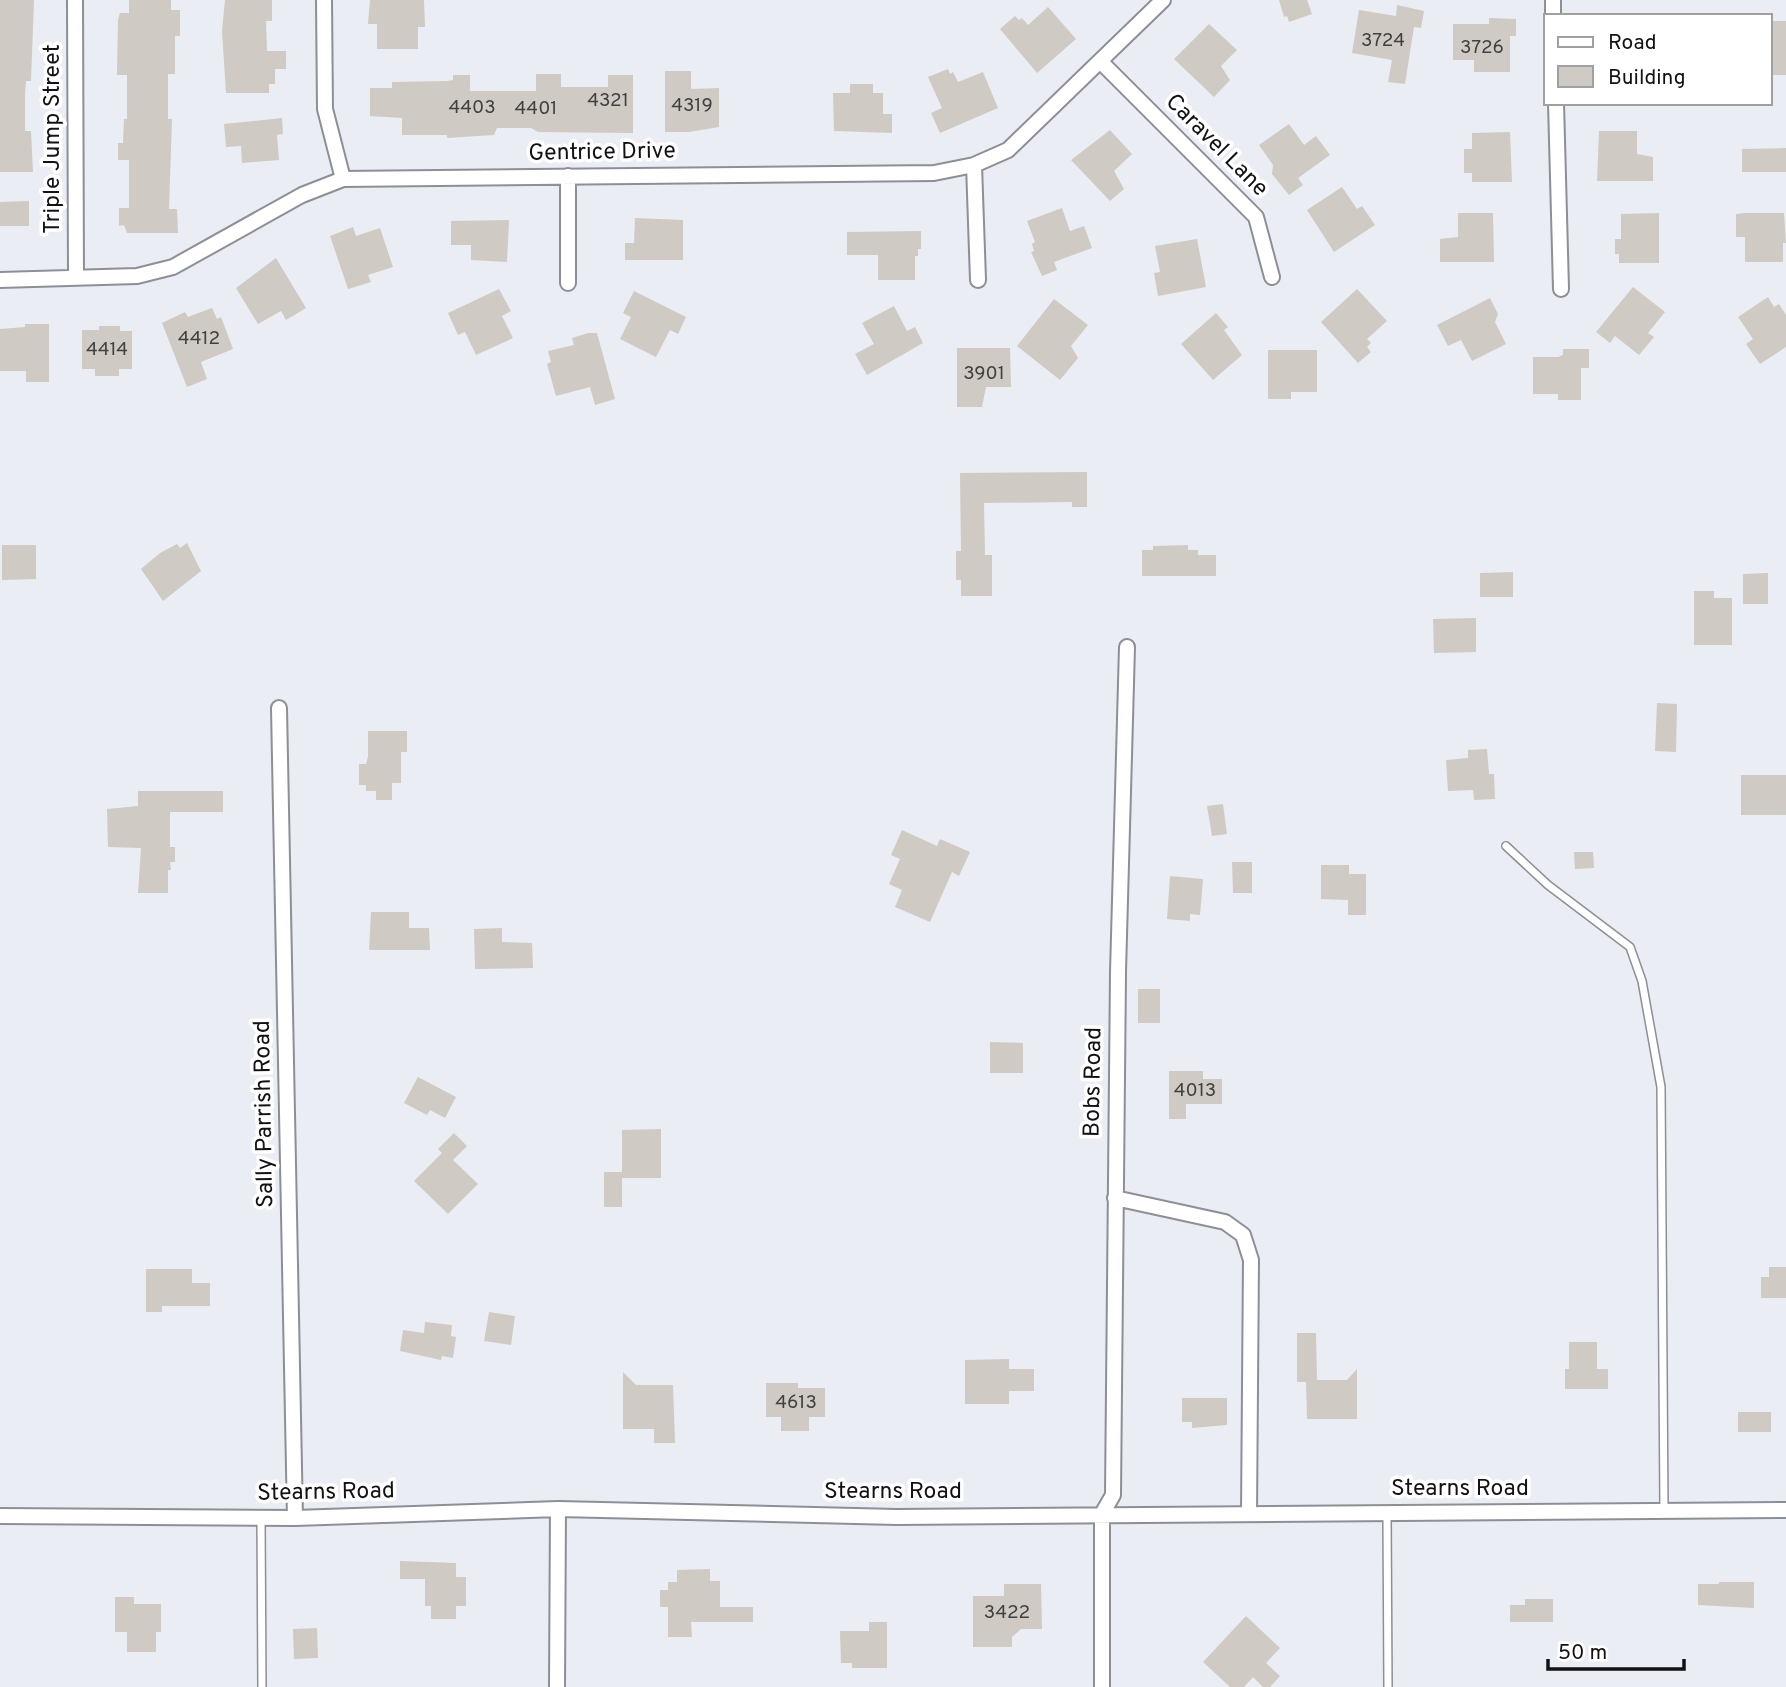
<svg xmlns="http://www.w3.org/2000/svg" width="1786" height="1687" font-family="Overpass,sans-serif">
  <rect width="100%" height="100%" fill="#ebedf4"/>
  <!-- building -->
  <path fill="#cfcac3" d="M0 0H34L31 81H26L25 94V131H31L33 172H0Z
    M129 0H171V10H180V36H175V74H168V119H172L169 209H177L178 233H127L124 225 119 226V208H129V160H118V143H123L124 119H127V75H117L118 20 120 13H129Z
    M225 0H272V21H266L267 51H286V69H275V84H269V93H226L222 31Z
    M370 0H424L425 27H418V49H377V24H368Z
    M1279 0H1307L1312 14 1289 22 1287 16 1284 17Z
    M1397 5 1424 11 1421 28 1414 27 1405 84 1388 82 1392 60 1352 53 1359 10 1396 16Z
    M1048 7 1076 39 1037 73 1000 29 1015 16 1019 20 1022 18 1028 25Z
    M1489 18 1516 19V36H1510V72H1474V60H1453V24H1489Z
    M1770 21H1786V75H1770Z
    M1209 24 1237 50 1221 66 1230 80 1214 97 1174 59Z
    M948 69 950 74 953 72 958 82 983 72 998 108 940 133 931 113 942 108 928 77Z
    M665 71H691V89L719 88V127L689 132H665Z
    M536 74H561V87H608V75H633V133L538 132 531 128H497L494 135 447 138V135H402V118L370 116V88H392V82L447 81 453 80V75H470V91H536Z
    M850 84H873V93H883V114H892V133L834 131 833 93H850Z
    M282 118 283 134 277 135 279 160 242 163 241 146 226 147 224 124Z
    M1289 124 1304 145 1316 136 1330 155 1298 178 1303 185 1289 195 1272 174 1273 165 1259 145Z
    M1110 130 1132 154 1114 171 1124 189 1110 201 1071 160Z
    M1599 131H1637V154L1653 157V181H1597Z
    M1510 132 1512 182H1472V173H1464V149H1472V133Z
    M1786 148V172H1742V149Z
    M1342 187 1357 209 1362 206 1375 225 1334 252 1307 210Z
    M29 201V226H0V202Z
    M1062 208 1070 231 1084 226 1092 248 1054 262 1057 270 1042 276 1031 252 1034 251 1032 244 1035 242 1027 221Z
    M1458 213H1493L1494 262H1440V239L1458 237Z
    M1659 213V263H1619V254H1615V239H1621V214Z
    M1745 213H1784L1786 243H1783V262H1745V237H1736V214Z
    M635 218 683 220V260H625V243H634Z
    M509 220 507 262 471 260V245H451V221Z
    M353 227 356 236 380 228 393 267 368 275 371 282 348 289 330 236Z
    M921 231V249H918V256H915V280H878V255H847V232Z
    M1197 239 1206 287 1158 296 1154 273 1160 272 1155 246Z
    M276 258 306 308 286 320 281 311 258 324 236 288Z
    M1633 287 1665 312 1648 333 1654 337 1639 355 1615 336 1610 343 1596 332Z
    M499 289 511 311 502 316 513 338 476 355 465 332 458 335 448 313Z
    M1357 289 1387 321 1367 339 1371 343 1367 347 1371 352 1358 363 1321 322Z
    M634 291 686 317 678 334 670 330 656 357 620 339 631 317 623 313Z
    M1768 297 1774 307 1779 304 1786 315V347L1760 364 1746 344 1753 339 1738 317Z
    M1490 298 1498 314 1495 322 1506 344 1472 361 1461 340 1448 346 1437 325Z
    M1054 299 1088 325 1071 346 1078 358 1060 380 1017 346Z
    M894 306 907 331 915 327 923 343 867 375 855 354 874 344 862 323Z
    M212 308 217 319 221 317 233 349 201 362 207 379 187 387 162 323 185 312 188 317Z
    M1216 313 1228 327 1224 330 1242 355 1213 380 1181 344Z
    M25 324H49V382H26V371H0V329L25 327Z
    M99 326H120V331H132V369H119V376H95V369H82V330H99Z
    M588 333H597L615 399 595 405 590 387 556 396 547 364 551 362 548 351 574 345 572 338Z
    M957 348H1010L1011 387H986L982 407H957Z
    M1563 349H1589V368H1581V400H1558V394H1533V357H1558L1563 355Z
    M1268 350H1317V392H1291V399H1268Z
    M1087 472V507H1072V502L984 503 985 555H992V596H961V580H956V551H961L960 473Z
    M187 543 201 571 163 601 141 569 160 553 177 544 180 548Z
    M2 545H36V579L2 580Z
    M1188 545V550H1198V555H1216V576H1142V550H1153V546Z
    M1513 572V597H1480V573Z
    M1768 573V604H1743V574Z
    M1694 591H1714V598H1732V645H1694Z
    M1476 618V652L1434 653 1433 619Z
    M1657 703 1677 704 1676 752 1655 751Z
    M368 731H407V752H401V783H392V800H376V791H366V785H359V764H366L368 757Z
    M1487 749 1489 774H1494L1495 799 1474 800 1473 790 1448 791 1446 760 1468 758V750Z
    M1741 775H1786V815H1741Z
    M138 791H223V812H170V847H175V862H170L171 870H168V893H138L141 848 108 847 107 809 138 806Z
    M1223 804 1227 834 1212 836 1207 806Z
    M902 830 937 846 940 839 970 852 959 876 952 872 930 922 895 907 902 890 889 884 900 859 891 855Z
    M1574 852H1593L1594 868 1575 869Z
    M1232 862H1252V893H1233Z
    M1321 865H1349V874H1366V915H1348V900L1321 899Z
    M1170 876 1203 879 1200 915 1190 914V921L1167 919Z
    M371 912H409V928H429L430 950H369Z
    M502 928V942L532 943 533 968 475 969 474 929Z
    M1138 989H1160V1023H1138Z
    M990 1042 1023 1043V1073H990Z
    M1169 1071H1203V1079H1222V1104H1186V1119H1169Z
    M418 1077 456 1097 445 1118 430 1110 427 1115 404 1103Z
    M661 1129V1178H622V1130Z
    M454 1133 467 1146 453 1160 478 1184 448 1214 414 1181 442 1153 438 1149Z
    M604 1172H622V1207H604Z
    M1769 1267H1786V1298H1761V1277H1769Z
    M146 1269H192V1283H210V1306H162V1312H146Z
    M489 1312 515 1316 511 1345 484 1341Z
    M425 1322 452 1325 451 1336 456 1337 453 1358 442 1356 441 1360 400 1351 403 1330 424 1333Z
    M1297 1333H1316L1317 1380H1347L1357 1369V1419H1307L1306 1382H1297Z
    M1569 1342H1597V1369H1608V1389H1565V1369H1569Z
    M1009 1359V1369H1034V1391H1009V1404H965V1360Z
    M623 1372 636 1385H673L675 1443H654V1429H623Z
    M766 1383H798V1388H825V1417H809V1431H781V1417H766Z
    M1182 1398H1227V1425L1192 1428V1422H1182Z
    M1738 1412H1771V1432H1738Z
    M400 1561 456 1563V1577H466V1606H456V1619H431V1606H425V1579H400Z
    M710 1569V1581H720V1607H753V1622H691L692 1637H668V1607H660V1590H668V1582H677V1570Z
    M1719 1582H1754V1608L1698 1605V1584H1719Z
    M1004 1584H1041L1042 1629H1021L1012 1637V1647H973V1596H1004Z
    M115 1597H134V1604H161V1632H156V1652H127V1632H115Z
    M1525 1599H1553V1622H1510V1605H1525Z
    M1246 1616 1280 1648 1266 1663 1280 1676 1270 1687H1263L1253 1677 1244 1687H1230L1203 1662Z
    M869 1622H887V1668H852V1663H841L840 1631H869Z
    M317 1628 318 1658 294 1659 293 1629Z"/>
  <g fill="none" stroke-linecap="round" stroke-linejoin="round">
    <!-- service casing -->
    <g stroke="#8d8f96" stroke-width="10">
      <path id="service" d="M1506 846 1548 885 1630 947 1642 981 1661 1087 1664 1510
        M1387 1513 1388 1687
        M261 1518 262 1687"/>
    </g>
    <!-- minor casing -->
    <g stroke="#8d8f96" stroke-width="18">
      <path id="minor" d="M75 0 76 277
        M324 0 325 109 343 179
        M1553 0V16
        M1101 62 1256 217 1272 277
        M1556 103 1561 289
        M974 165 978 280
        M568 176V283
        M0 280 137 276 173 267 302 195 343 179 934 173 974 165 1008 150 1163 0
        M279 708 295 1518
        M1115 1198 1225 1222 1243 1235 1251 1260 1249 1513
        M0 1516 295 1518 558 1509 897 1517 1786 1510
        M557 1687 558 1509
        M1102 1687V1514L1113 1495 1118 972 1127 647"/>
    </g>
    <!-- service -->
    <use href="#service" stroke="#fff" stroke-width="7"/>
    <!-- minor -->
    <use href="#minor" stroke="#fff" stroke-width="14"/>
  </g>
  <g text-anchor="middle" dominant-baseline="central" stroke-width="7" stroke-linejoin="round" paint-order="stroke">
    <!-- number labels -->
    <g font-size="19" fill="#414040">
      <text x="1383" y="41">3724</text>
      <text x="1482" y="48">3726</text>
      <text x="608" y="101">4321</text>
      <text x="692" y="106">4319</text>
      <text x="472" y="108">4403</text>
      <text x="536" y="109">4401</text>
      <text x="199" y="339">4412</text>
      <text x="107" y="350">4414</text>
      <text x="984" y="374">3901</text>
      <text x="1195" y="1091">4013</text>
      <text x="796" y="1403">4613</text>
      <text x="1007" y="1613">3422</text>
    </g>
    <!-- street labels -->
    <g font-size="23" fill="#121215" stroke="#fff">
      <text transform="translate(53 139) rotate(-90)">Triple Jump Street</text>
      <text transform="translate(1216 146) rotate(45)">Caravel Lane</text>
      <text transform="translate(602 153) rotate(-1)">Gentrice Drive</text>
      <text transform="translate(1094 1082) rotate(-89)">Bobs Road</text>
      <text transform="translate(265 1114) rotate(-91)">Sally Parrish Road</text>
      <text x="1460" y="1489">Stearns Road</text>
      <text x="893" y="1492">Stearns Road</text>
      <text transform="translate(326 1493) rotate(-1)">Stearns Road</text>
    </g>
  </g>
  <!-- legend -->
  <rect x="1544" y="14" width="228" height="91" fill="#ffffff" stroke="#a0a0a1" stroke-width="2"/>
  <rect x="1558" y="37" width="35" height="10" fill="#ffffff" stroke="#a0a0a1" stroke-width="2"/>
  <text x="1608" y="49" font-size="21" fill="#121215">Road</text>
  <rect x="1558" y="66" width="35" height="21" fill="#cfcac3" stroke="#a0a0a1" stroke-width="2"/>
  <text x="1608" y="84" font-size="21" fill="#121215">Building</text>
  <!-- scale -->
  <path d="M1548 1659v10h136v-10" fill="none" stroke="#121215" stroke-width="3.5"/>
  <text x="1558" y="1659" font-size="21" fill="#121215" stroke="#ffffff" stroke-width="5" paint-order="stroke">50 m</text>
</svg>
